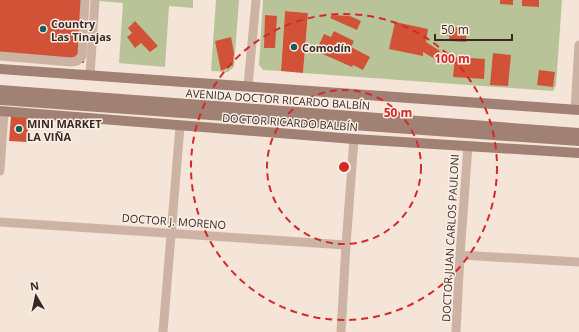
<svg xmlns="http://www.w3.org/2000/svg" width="579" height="332" font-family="'Open Sans',sans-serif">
  <rect width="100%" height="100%" fill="#f4e5d8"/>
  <!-- green -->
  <path fill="#b8c497" d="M100 0H193V8L169 6 165 67 119 63 123 3 99 1Z
    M216 0H239L234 67 228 72 211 71Z
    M263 0H562L556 85 553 91 303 73 308 13 285 11 281 71 263 70 259 65Z"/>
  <!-- building -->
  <path fill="#d25238" d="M0 0H89L84 63 0 58Z
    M500 0H513V5L500 4Z
    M522 0H539V7L522 6Z
    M285 11 308 13 303 73 281 71Z
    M265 15 277 16 275 48H264Z
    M332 15 350 16 361 21 357 30 330 18Z
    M135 21 158 46 150 52 141 43 135 48 127 37 132 33 128 28Z
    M395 22 428 29 426 42 440 51 435 59 423 52V56L389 49Z
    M450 27 467 28 466 42 449 41Z
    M334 31 354 41 351 47 370 57 363 70 353 65 352 67 316 51 324 34 331 37Z
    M231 37 234 53 233 65 221 71 215 41Z
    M493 53 511 55 508 86 490 85Z
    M455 57 485 59 484 79 453 77Z
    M539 70 555 72 553 87 537 85Z
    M11 116 29 117 27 142 9 141Z"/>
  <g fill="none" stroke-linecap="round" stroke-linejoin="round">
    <!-- street -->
    <path stroke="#cdb3a3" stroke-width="9" d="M0 56 71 62 77 61 82 56 85 0
      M90 75 95 0
      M248 86 256 0
      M575 109 579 45
      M0 171 4 112
      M0 222 346 245
      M460 255 579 262
      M163 332 180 126
      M341 332 346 245 354 139
      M456 332 460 255 468 146"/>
    <!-- secondary -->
    <path stroke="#a18174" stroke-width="10" d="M0 69 579 110
      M0 90 579 133
      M0 100 579 141
      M0 111 354 139 579 153"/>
  </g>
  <!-- distance rings -->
  <g fill="none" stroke="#d62828" stroke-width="2" stroke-dasharray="7 5">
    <circle cx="344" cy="167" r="77"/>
    <circle cx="344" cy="167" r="153"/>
  </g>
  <!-- markers -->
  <g fill="#175d5c" stroke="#fbefe5" stroke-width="1.5">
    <circle cx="43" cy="29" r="4"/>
    <circle cx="294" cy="47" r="4"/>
    <circle cx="19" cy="129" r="4"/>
  </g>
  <g text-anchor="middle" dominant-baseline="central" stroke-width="3" stroke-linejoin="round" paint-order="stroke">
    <!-- poi labels -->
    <g font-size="11" font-weight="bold" fill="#372a26" stroke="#fbefe5" text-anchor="start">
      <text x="51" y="23">Country<tspan x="51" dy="13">Las Tinajas</tspan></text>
      <text x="302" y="47">Comodín</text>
      <text x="27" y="123">MINI MARKET<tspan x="27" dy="13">LA VIÑA</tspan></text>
    </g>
    <!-- street labels -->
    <g font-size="11" fill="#372a26" stroke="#fbefe5">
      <text transform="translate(278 99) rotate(4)">AVENIDA DOCTOR RICARDO BALBÍN</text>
      <text transform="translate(290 122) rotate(4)">DOCTOR RICARDO BALBÍN</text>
      <text transform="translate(174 221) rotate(4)">DOCTOR J. MORENO</text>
      <text transform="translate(450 238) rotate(-87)">DOCTOR JUAN CARLOS PAULONI</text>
    </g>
  </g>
  <circle cx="344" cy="167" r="6" fill="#d62828" stroke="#fbefe5" stroke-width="2"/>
  <g font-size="12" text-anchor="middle" font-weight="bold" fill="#d62828" stroke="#fbefe5" stroke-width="3" stroke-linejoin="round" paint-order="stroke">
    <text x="452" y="63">100 m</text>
    <text x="398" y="117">50 m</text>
  </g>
  <!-- north arrow -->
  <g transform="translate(36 296) rotate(351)" stroke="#fbefe5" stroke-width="3" paint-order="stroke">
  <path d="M0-3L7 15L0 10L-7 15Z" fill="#372a26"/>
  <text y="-6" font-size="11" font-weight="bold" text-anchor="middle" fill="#372a26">N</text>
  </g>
  <!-- scale -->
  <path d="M435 34v6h77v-6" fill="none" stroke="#372a26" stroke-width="2"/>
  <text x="441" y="34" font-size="12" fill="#372a26" stroke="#fbefe5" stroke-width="3" paint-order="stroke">50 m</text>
</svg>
